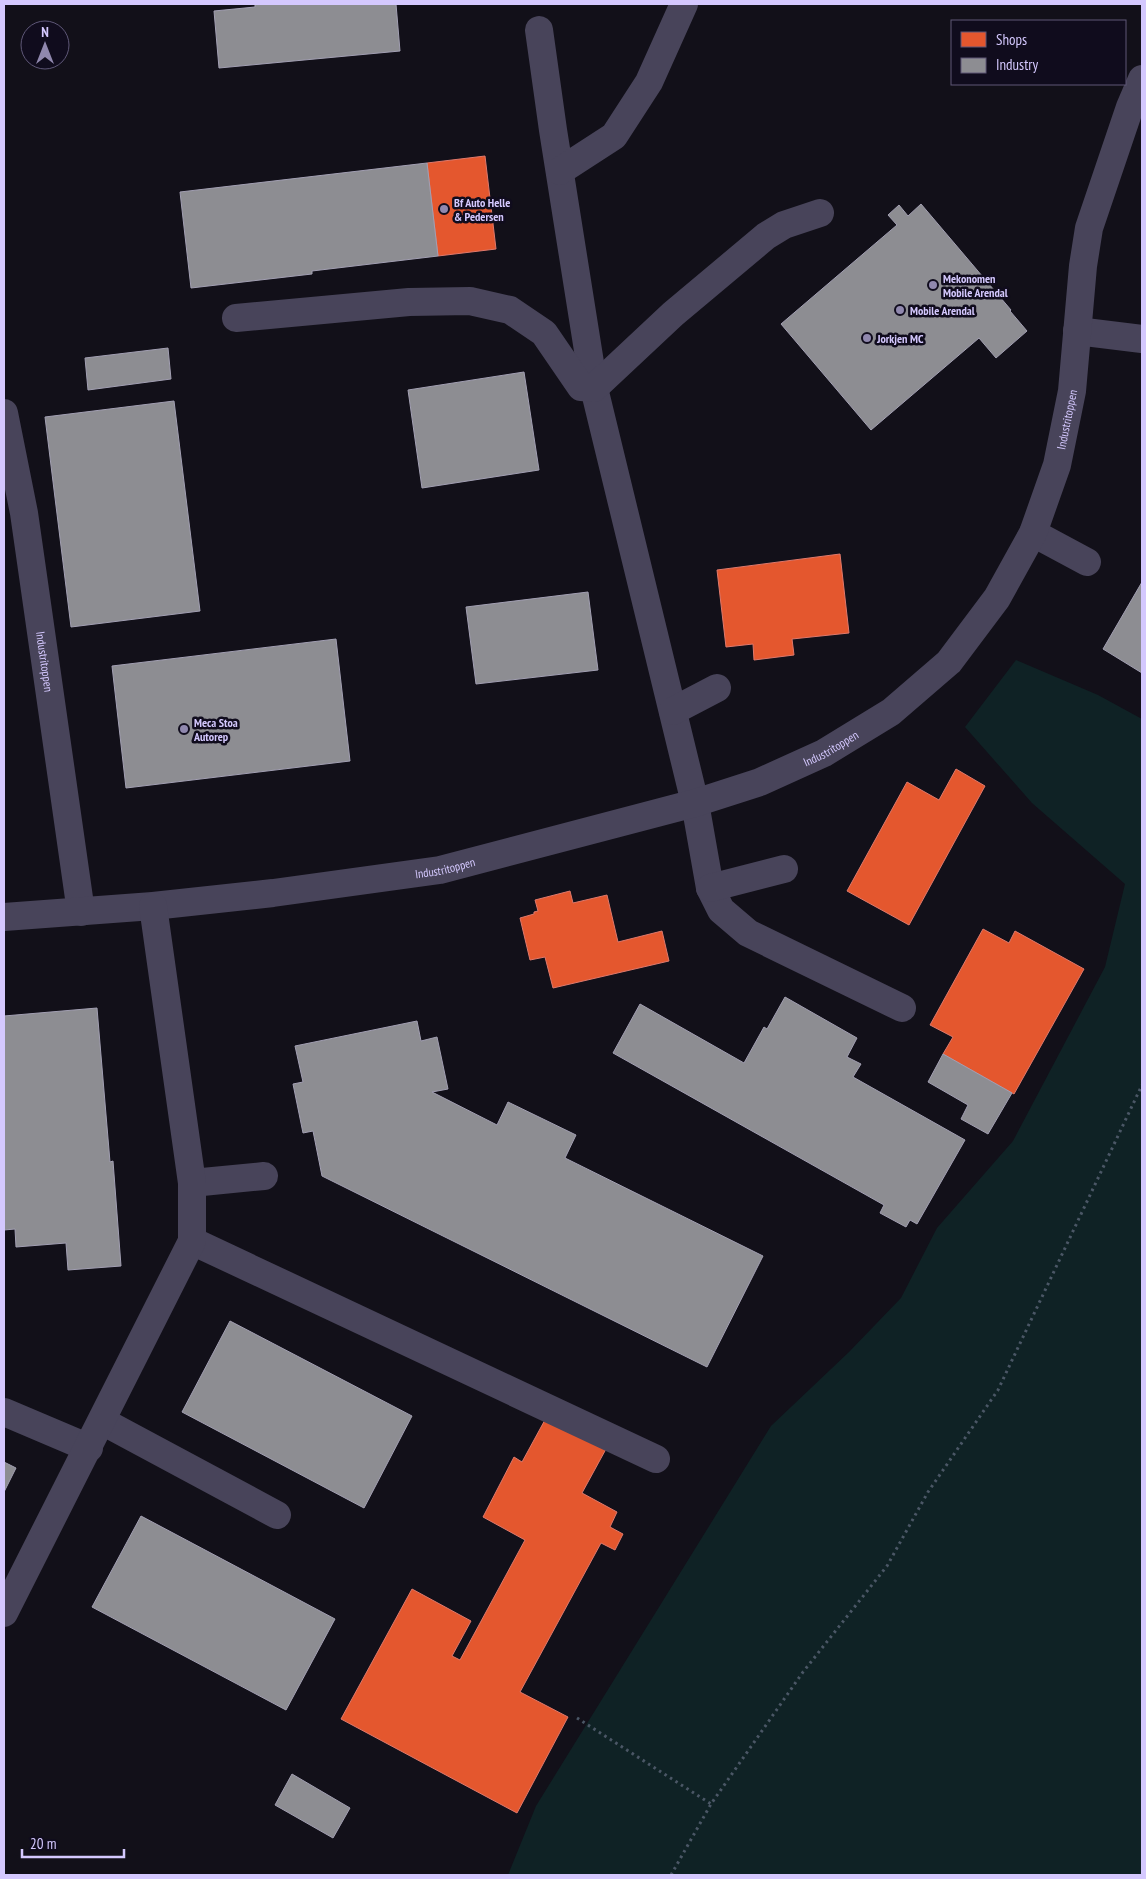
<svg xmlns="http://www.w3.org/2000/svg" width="1146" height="1879" font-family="'PT Sans Narrow',sans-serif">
  <rect width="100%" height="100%" fill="#121019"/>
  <!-- green -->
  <path fill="#0f2225" d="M1016 660 1098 695 1142 719V1875H508L536 1806 771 1426 849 1352 901 1298 937 1228 1013 1141 1105 967 1125 884 1032 803 965 727Z"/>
  <!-- shops -->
  <path fill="#e4572e" stroke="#df796c" d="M485 156 496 249 438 256 427 163Z
    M840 554 849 633 792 639 794 655 754 660 753 644 726 647 717 570Z
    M956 769 985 786 909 925 847 891 907 782 939 800Z
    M570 891 573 903 607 895 618 942 662 931 669 961 553 988 545 957 530 960 520 918 534 914V912L538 911 535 900Z
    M983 929 1009 943 1015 931 1084 969 1014 1094 943 1054 953 1037 930 1025Z
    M546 1418 606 1449 582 1493 617 1512 610 1527 623 1534 615 1550 601 1543 520 1692 568 1717 517 1813 341 1719 412 1589 471 1621 452 1656 460 1660 525 1540 483 1517 514 1457 522 1462Z"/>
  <!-- industry -->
  <path fill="#8d8d92" stroke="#a29fb2" d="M255 4H396L400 51 219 68 214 11 255 7Z
    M427 163 438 256 312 271V274L191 288 180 192Z
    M921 204 1011 310 1010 311 1027 331 996 358 979 338 871 430 781 324 897 225 888 215 899 205 908 216Z
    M168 348 171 379 88 390 85 358Z
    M524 372 539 470 422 488 408 390Z
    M174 401 200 611 71 627 45 417Z
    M1142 582V673L1103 649Z
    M588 592 598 670 476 684 466 607Z
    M336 639 350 761 126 788 112 666Z
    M785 997 857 1038 847 1057 861 1064 853 1077 965 1140 917 1224 910 1220 906 1227 880 1213 884 1205 613 1053 640 1004 744 1063 764 1027 767 1029Z
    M97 1008 110 1162 113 1161 121 1266 68 1270 66 1243 16 1247 15 1229 4 1230V1016Z
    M417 1021 421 1041 437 1037 448 1089 432 1092 497 1125 508 1102 576 1135 565 1158 763 1256 707 1367 322 1176 313 1131 303 1133 293 1084 303 1082 295 1046Z
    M943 1054 1012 1093 988 1134 961 1119 968 1105 928 1082Z
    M230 1321 412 1416 364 1508 182 1412Z
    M4 1462 16 1468 4 1492Z
    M141 1516 335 1619 286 1710 92 1607Z
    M292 1774 350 1808 333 1838 275 1805Z"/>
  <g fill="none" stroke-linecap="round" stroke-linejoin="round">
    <!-- path -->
    <path stroke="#4b5766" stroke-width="3" stroke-dasharray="2.5 4" stroke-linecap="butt" d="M577 1718 711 1804
      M671 1875 711 1804 803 1672 887 1566 928 1492 998 1390 1142 1085"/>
    <!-- minor -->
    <g stroke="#48445a" stroke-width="28">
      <path d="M539 30 553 130 594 388 695 803 710 888 721 910 748 933 902 1008"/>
      <path d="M560 171 614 136 649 82 684 4"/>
      <path d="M236 318 409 302 470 301 510 310 544 333 581 387 594 388 673 314 766 236 784 225 820 213"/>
      <path d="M1077 331 1142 339"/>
      <path id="s1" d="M4 413 24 513 81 912"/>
      <path d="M1033 533 1087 562"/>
      <path d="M673 711 717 688"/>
      <path d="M710 888 784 869"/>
      <path id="s2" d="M4 917 153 906 273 893 440 870 695 803 760 782 824 753 891 712 949 662 997 598 1033 533 1057 465 1072 391 1083 266 1089 228 1130 107 1142 79"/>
      <path d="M192 1183 264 1176"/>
      <path d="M192 1241 656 1459"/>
      <path d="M4 1412 89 1448"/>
      <path d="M102 1421 277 1515"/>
      <path d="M4 1613 192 1241V1183L153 906"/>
    </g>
  </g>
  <!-- markers -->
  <g fill="#9088ae" stroke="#100c1d" stroke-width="2">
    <circle cx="444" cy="209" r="5"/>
    <circle cx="933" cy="285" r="5"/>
    <circle cx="900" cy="310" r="5"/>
    <circle cx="867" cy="338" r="5"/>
    <circle cx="184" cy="729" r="5"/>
  </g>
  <g text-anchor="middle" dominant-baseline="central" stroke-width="5" stroke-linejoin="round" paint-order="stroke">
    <!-- poi labels -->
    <g font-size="12" font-weight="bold" fill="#d4c8fe" stroke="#100c1d" text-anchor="start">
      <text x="454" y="202">Bf Auto Helle<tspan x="454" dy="14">&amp; Pedersen</tspan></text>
      <text x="943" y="278">Mekonomen<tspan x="943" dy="14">Mobile Arendal</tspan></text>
      <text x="910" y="310">Mobile Arendal</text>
      <text x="877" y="338">Jorkjen MC</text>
      <text x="194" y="722">Meca Stoa<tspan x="194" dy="14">Autorep</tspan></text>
    </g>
    <!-- street labels -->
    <g font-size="12" fill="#d4c8fe" stroke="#100c1d">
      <text stroke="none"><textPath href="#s2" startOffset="1269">Industritoppen</textPath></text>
      <text stroke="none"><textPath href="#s1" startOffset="252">Industritoppen</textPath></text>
      <text stroke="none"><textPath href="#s2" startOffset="849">Industritoppen</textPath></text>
      <text stroke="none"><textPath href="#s2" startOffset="444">Industritoppen</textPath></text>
    </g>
  </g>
  <!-- border -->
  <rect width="1146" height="1879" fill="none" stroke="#d4c8fe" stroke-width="10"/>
  <!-- legend -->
  <rect x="951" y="20" width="175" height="65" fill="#100c1d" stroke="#5e5777"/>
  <rect x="961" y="32" width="25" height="15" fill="#e4572e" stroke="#5e5777"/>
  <text x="996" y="45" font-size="15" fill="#d4c8fe">Shops</text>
  <rect x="961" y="58" width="25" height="15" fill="#8d8d92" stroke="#5e5777"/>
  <text x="996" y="70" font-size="15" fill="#d4c8fe">Industry</text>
  <!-- north arrow -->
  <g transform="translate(45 45)"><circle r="24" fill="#100c1d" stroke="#5e5777"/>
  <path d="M0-4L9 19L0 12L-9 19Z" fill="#9088ae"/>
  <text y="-8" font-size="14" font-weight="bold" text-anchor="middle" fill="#d4c8fe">N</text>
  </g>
  <!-- scale -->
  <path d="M22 1849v8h102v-8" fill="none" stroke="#d4c8fe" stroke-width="2.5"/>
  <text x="30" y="1849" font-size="15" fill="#d4c8fe" stroke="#100c1d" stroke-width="4" paint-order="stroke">20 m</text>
</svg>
